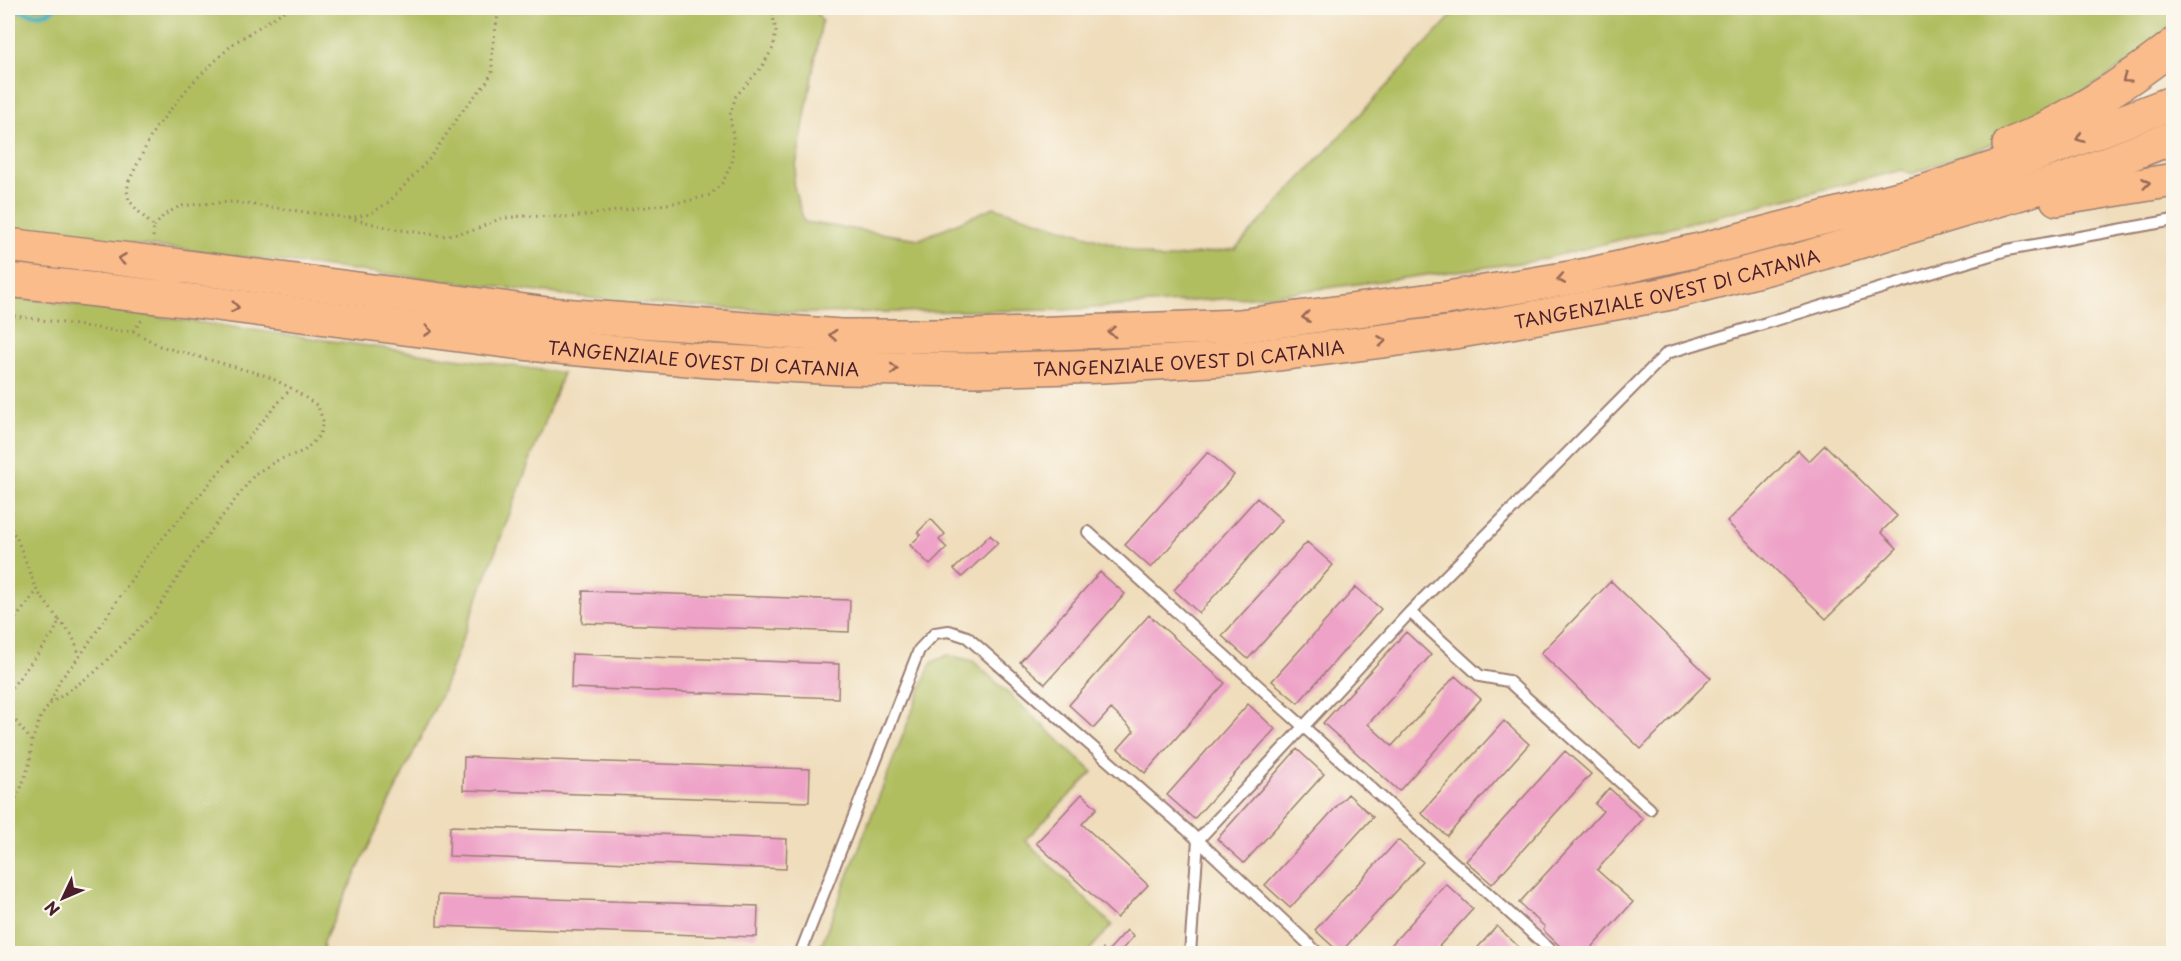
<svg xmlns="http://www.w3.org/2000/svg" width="2181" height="961" font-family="'Playpen Sans',sans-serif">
  <rect width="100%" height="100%" fill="#fbf7ec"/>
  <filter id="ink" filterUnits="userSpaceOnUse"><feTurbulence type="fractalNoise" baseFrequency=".0167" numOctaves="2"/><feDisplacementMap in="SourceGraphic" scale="12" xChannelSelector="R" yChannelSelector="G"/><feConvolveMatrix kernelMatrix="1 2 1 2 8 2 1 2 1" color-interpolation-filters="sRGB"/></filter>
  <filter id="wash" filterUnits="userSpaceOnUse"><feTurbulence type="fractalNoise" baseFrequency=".008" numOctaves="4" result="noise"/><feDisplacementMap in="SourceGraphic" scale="24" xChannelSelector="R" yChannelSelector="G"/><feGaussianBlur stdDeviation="1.35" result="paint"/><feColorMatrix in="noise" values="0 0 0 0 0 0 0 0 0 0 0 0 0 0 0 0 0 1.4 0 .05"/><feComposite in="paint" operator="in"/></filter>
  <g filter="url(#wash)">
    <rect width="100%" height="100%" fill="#efddbb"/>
    <!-- green -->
    <path fill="#b0be60" stroke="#7d6e46" stroke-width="1.5" d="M8 8H814L822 21 793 183 804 222 920 239 994 207 1162 259 1235 249 1459 8H2173V35L2015 135 1912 174 1902 170 1534 261 1265 296 1064 310 803 313 632 303 8 229Z
      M8 296 563 373 442 693 323 942 324 953 8 954Z
      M948 655 973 661 1093 772 1025 840 1112 925 1087 953H818L931 663Z"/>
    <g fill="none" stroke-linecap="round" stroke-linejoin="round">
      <!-- stream -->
      <path stroke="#3dadb9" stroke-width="5" d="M12 8C26 13 42 19 55 8"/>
    </g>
    <g id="blocks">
      <!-- building -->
      <path fill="#eea2c7" d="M1825 445 1897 516 1881 532 1897 548 1826 619 1727 522 1798 450 1809 461Z
        M1208 452 1234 475 1151 568 1125 545Z
        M1257 498 1282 520 1199 613 1174 590Z
        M931 519 945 534 939 540 947 548 930 565 910 545 921 535 918 532Z
        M990 535 998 543 962 577 954 569Z
        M1307 542 1333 565 1248 659 1222 636Z
        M1100 572 1125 594 1045 684 1020 662Z
        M1611 581 1711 678 1641 749 1541 653Z
        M1356 587 1381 609 1298 703 1272 681Z
        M583 591 850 600 849 632 582 623Z
        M1149 615 1225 683 1145 773 1118 749 1134 731 1111 709 1094 728 1069 705Z
        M1406 632 1431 655 1368 724 1392 746 1455 676 1481 699 1399 791 1323 723Z
        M572 654 839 664 838 698 571 688Z
        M1248 704 1275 729 1194 819 1167 795Z
        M1504 721 1529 744 1447 836 1421 813Z
        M1297 749 1324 774 1244 863 1217 839Z
        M1565 751 1591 774 1492 884 1466 861Z
        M464 757 810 769 809 802 463 790Z
        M1609 788 1643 819 1597 870 1633 902 1586 954H1568L1543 930 1545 927 1519 903 1603 811 1595 804Z
        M1082 794 1097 808 1082 824 1148 885 1117 918 1036 843Z
        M1348 794 1373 817 1290 908 1265 885Z
        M450 826 787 839 786 869 449 856Z
        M1398 840 1423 862 1340 953 1315 930Z
        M1446 884 1473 909 1432 954H1383Z
        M438 895 758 906 757 937 437 926Z
        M1497 926 1523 951 1521 954H1472Z
        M1127 930 1134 936 1118 954H1099L1103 949 1107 952Z"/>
    </g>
  </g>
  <g filter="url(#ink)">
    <use href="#blocks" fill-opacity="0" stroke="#9c7e73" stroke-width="1.5"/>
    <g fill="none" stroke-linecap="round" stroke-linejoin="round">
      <!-- lane casing -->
      <g stroke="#9c7e73" stroke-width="14">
        <path id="lane" d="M1088 532 1555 954
          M1410 612 1480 676 1508 681 1650 809
          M800 954 919 650 935 633 949 631 967 637 1187 830 1319 954
          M1190 954 1198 840 1410 612 1667 353 2007 250 2174 220"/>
      </g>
      <!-- highway casing -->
      <g stroke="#9c7e73" stroke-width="36">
        <g id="highway">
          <path d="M2009 145C2063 124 2129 81 2174 45"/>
          <path d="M2057 199 2174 180"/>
          <path d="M180 266 548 314 841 336H975L1239 326 1447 298 1528 285 1587 275 1708 248 1926 191 2048 150 2174 102"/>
          <path id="s1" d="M177 299 546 346 710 361 839 368 975 370 1104 366 1245 358 1455 332 1666 294 1802 259 2064 180 2174 137"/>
        </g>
      </g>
      <!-- path -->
      <path stroke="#9c7e73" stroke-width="3" stroke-dasharray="1.5 4.5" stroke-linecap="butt" d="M349 218 394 229 443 236 474 230 499 219 521 216 573 217 688 201 710 195 723 182 732 162 733 138 730 115 736 96 761 68 773 48 776 31 771 8
        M154 227 164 215 180 206 200 204 233 202 349 218 370 214 389 202 430 158 466 106 486 83 492 72V50L499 8
        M153 237 154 227 137 210 129 200 127 191 129 181 154 130 192 83 234 43 289 8
        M8 315 117 331H133L160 346 267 376 291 388 318 406 323 421 320 435 304 451 278 460 255 474 193 554 155 613 94 673 50 704 41 716 32 741 30 762 20 791 8 812
        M133 331 142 320
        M8 523 17 539 37 591 59 620 54 633 9 691 8 696
        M59 620 72 635 80 656
        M8 628 37 591
        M51 702 60 680 80 656 145 559 291 388
        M8 712 31 740"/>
      <!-- lane -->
      <use href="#lane" stroke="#fff" stroke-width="10"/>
      <!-- highway -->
      <use href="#highway" stroke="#f9bc8a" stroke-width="33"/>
      <!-- highway-bridge casing -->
      <g stroke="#9c7e73" stroke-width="36" stroke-linecap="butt">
        <path id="highway-bridge" d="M8 245 180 266
          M8 280 177 299"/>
      </g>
      <!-- highway-bridge -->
      <use href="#highway-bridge" stroke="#f9bc8a" stroke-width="33"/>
    </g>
    <!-- one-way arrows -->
    <defs><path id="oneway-chevron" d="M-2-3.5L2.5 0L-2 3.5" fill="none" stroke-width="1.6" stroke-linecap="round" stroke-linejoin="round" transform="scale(1.5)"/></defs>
    <g stroke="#996656">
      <use href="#oneway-chevron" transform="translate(2126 79) rotate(145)"/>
      <use href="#oneway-chevron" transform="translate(2080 138) rotate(159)"/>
      <use href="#oneway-chevron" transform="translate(2146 183) rotate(-7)"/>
      <use href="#oneway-chevron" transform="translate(122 259) rotate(-173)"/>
      <use href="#oneway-chevron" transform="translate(1561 279) rotate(170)"/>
      <use href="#oneway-chevron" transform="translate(235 307) rotate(7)"/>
      <use href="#oneway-chevron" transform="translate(1306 317) rotate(173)"/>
      <use href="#oneway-chevron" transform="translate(428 331) rotate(7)"/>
      <use href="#oneway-chevron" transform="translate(1112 332) rotate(177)"/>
      <use href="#oneway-chevron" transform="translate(833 335) rotate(-177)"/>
      <use href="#oneway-chevron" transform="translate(1382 341) rotate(-7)"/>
      <use href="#oneway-chevron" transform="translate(894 369) rotate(1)"/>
    </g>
  </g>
  <g text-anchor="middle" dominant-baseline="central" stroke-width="5" stroke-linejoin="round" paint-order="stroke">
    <!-- street labels -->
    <g font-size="18" fill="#4a1f2b" stroke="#fbf7ec">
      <text stroke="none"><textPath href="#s1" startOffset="1500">TANGENZIALE OVEST DI CATANIA</textPath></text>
      <text stroke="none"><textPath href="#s1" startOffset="530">TANGENZIALE OVEST DI CATANIA</textPath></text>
      <text stroke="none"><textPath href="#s1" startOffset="1016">TANGENZIALE OVEST DI CATANIA</textPath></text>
    </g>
  </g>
  <!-- margin -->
  <rect width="2181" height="961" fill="none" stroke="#fbf7ec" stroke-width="30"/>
  <!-- north arrow -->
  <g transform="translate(63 898) rotate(226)" stroke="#fbf7ec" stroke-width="4.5" paint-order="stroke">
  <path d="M0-4.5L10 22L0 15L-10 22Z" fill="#4a1f2b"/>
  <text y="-9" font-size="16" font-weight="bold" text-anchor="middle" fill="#4a1f2b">N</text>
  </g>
</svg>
